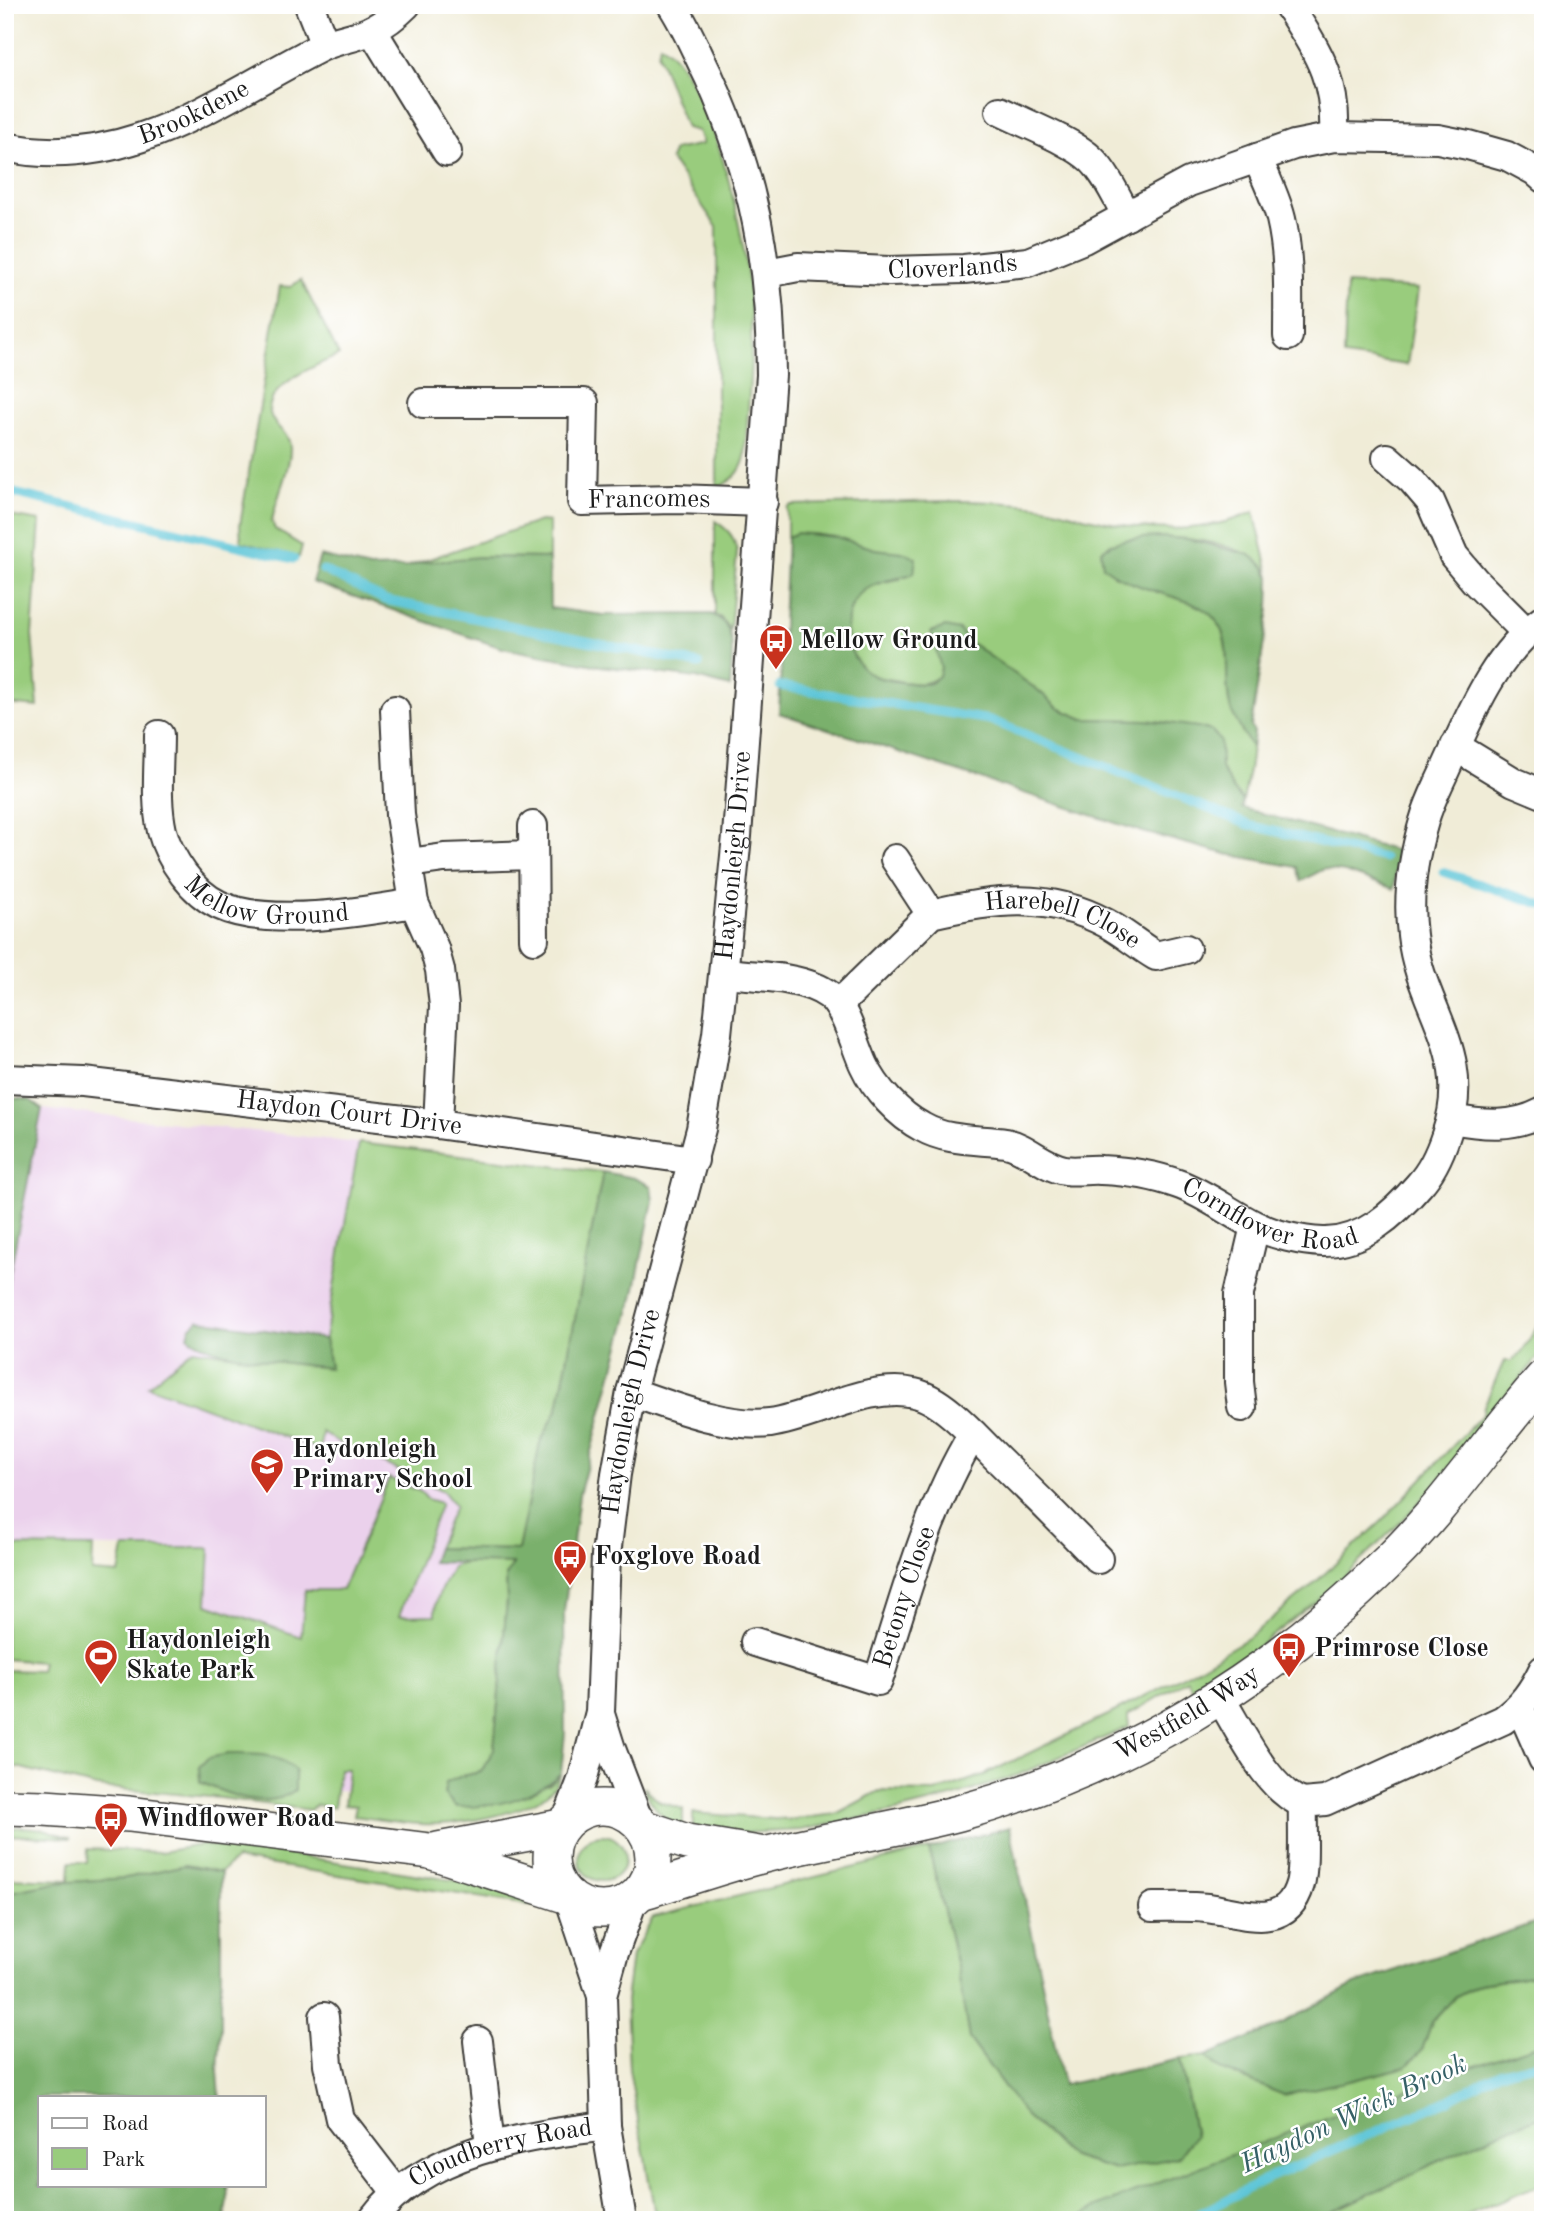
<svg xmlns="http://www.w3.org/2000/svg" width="1548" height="2225" font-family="'Old Standard TT',serif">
  <rect width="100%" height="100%" fill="#fff"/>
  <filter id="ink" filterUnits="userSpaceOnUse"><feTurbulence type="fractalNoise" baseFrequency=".0143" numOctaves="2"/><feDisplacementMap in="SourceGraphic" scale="14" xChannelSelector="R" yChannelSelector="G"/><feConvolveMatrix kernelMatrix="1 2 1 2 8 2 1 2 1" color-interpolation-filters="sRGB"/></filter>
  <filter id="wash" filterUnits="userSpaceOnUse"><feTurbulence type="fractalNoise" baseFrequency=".00686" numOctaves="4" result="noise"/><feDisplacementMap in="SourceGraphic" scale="28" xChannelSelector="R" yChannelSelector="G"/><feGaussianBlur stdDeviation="1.57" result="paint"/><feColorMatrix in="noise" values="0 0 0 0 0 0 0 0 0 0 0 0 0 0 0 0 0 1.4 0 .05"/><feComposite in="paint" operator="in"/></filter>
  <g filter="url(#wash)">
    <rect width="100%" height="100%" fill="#f0ecd7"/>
    <!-- built -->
    <path fill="#ebd1ec" d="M42 1109 273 1133 603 1172 432 1561 462 1563 484 1562 444 1794 337 1790 194 1778 210 1548 5 1546V1298Z"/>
    <!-- green -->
    <path fill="#99cc7d" stroke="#5a744c" stroke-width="2" d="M660 44C714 83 744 232 750 297 754 350 748 404 745 457 741 473 732 481 717 488V227L670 159 674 150 703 144 698 131 686 128 658 55Z
      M301 280 339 355C320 364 260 386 271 416 275 428 290 433 290 447 291 467 276 499 272 521L275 529 302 546 299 557 241 542 240 525 280 286 290 287Z
      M1347 284 1418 289 1407 365 1344 356Z
      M949 501C982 501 1013 502 1045 507 1063 510 1080 517 1097 520 1149 532 1204 534 1254 512L1270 577C1245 533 1153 534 1110 544L1114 575C1136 584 1200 602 1213 616 1236 643 1221 680 1231 710 1236 722 1249 735 1251 748 1253 756 1245 790 1243 801L1233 789 1221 768 1170 723 1146 720 1084 719 1058 708 1039 691 971 643 959 630 941 668 939 676C927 686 914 684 898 681 891 679 879 679 872 675 843 659 838 611 864 591 874 583 887 581 900 579L885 550C852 549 821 525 787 537V508L791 505Z
      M5 515 40 521 32 635 38 707 5 704Z
      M540 521 549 522V558L479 557 406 567Z
      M715 521C729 530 735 537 737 553L730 630 720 617 715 616Z
      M359 1143 603 1172 558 1409 541 1441 518 1550 437 1548 455 1506 443 1491 336 1441 322 1432 320 1450 148 1386 193 1349 330 1368 325 1338Z
      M1543 1316V1351L1437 1483 1403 1520 1328 1592 1244 1658 1193 1690 1187 1680 1128 1715 1129 1727 1018 1775 952 1797 896 1811 801 1830 742 1833 693 1832V1813L787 1820 836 1814 879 1791 935 1792 984 1775 1110 1714 1189 1673 1248 1638 1307 1590 1382 1521 1483 1414 1484 1406 1504 1361H1512L1522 1352Z
      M389 1478 421 1492 427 1499 441 1503 399 1616 435 1615C434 1598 446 1581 452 1567 472 1560 493 1562 513 1564L506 1576 507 1600 494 1749 481 1772 461 1776 549 1785 561 1773C559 1777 557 1783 554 1787 532 1815 453 1826 420 1824 398 1823 376 1819 354 1816L356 1806 344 1805 348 1769H339L334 1807 317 1805 310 1810 221 1798 97 1787 5 1764V1670L40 1671 42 1662 5 1659V1546L93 1547 92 1572 119 1574 124 1548H210L207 1604 301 1637 305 1590H342Z
      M644 1787 660 1802 683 1809V1833C666 1820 651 1808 644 1787Z
      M24 1827 44 1829 71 1838 5 1835V1828Z
      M579 1858a23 23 0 1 1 46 0a23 23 0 1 1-46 0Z
      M200 1845 249 1848 515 1890 567 1911 236 1859 221 1872 185 1865 126 1878 56 1883 5 1893V1878L69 1880 70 1862H87L88 1849 161 1852Z
      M929 1849 957 1966 969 2038 1025 2115 1072 2157 1116 2170 1195 2136 1180 2059 1206 2056 1220 2069 1284 2095 1422 2050 1432 2022 1456 1996 1480 1984 1543 1974V2184L1455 2220H656L629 2070 626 2000 632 1955 653 1917Z"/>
    <!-- forest -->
    <path fill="#7ab06c" stroke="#4b6644" stroke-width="2" d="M797 533 837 537 875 549 902 552 916 558 914 573C898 580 877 580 863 591 838 612 843 659 872 675 881 680 922 686 931 683 934 681 936 678 939 676L941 668 931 632 945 627 959 630 971 643 1039 691 1058 708 1083 719 1146 720 1198 727 1212 731 1220 740 1221 768 1233 789 1243 801 1242 808 1397 851 1394 889 1345 872 1324 869 1301 881 1297 867 1226 854 1143 832 779 713 787 537Z
      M1161 537 1188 539 1250 555 1264 566 1270 577 1269 609 1251 727 1254 732 1252 748C1245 736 1236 723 1231 709 1221 680 1237 639 1211 615 1200 604 1182 600 1167 595 1144 588 1121 581 1103 566L1101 551C1117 537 1141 538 1161 537Z
      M320 556 370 568 406 567 426 562 479 557 549 558 550 608 604 615 711 614C740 625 731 662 730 687L696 678 600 666 502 648 312 582Z
      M5 1097 30 1100 42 1109 5 1298Z
      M603 1172 634 1178 651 1186 653 1201 633 1298 579 1495 564 1612 565 1733 561 1773C533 1799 494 1808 456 1807L444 1794 446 1783 461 1776 481 1772 494 1749 507 1600 506 1576 513 1564 432 1562 437 1548 518 1550 540 1443 558 1408Z
      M199 1320 325 1339 330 1368C294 1363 214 1359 188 1336L190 1328Z
      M228 1754C253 1754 276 1752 295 1770V1790C269 1811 228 1795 200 1782L199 1767 208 1758Z
      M1010 1827 1063 2085 1180 2059 1195 2136 1178 2157 1116 2170 1072 2157 1025 2115 969 2038 957 1966 929 1849Z
      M185 1865 221 1872V2031L218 2071 220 2097H40V2185H227L228 2201 225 2220H5V1893L56 1883 126 1878Z
      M1543 1920V1974L1480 1984 1456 1996 1432 2022 1422 2050 1406 2067 1349 2081 1284 2095 1220 2069 1206 2056 1277 2026 1355 1984Z
      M1543 2043V2116L1516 2125 1314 2220H1076L1094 2208 1360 2105Z"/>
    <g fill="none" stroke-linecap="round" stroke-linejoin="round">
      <!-- stream -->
      <path stroke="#5bc5d7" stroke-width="9" d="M5 491 294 559
        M323 570 385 600 699 664
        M780 686 990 720 1249 825 1384 858
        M1443 872 1543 905
        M1187 2220 1271 2177 1449 2100 1498 2073 1543 2062"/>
    </g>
  </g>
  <g filter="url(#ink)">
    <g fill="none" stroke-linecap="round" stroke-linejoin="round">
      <!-- minor casing -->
      <g stroke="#3c3b38" stroke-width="32">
        <g id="minor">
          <path d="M309 5 325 45"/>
          <path d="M1288 5C1318 53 1337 79 1334 137"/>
          <path d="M372 30 447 152"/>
          <path d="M1000 111C1026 124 1072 141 1092 160 1107 175 1117 198 1127 216"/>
          <path id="s1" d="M5 147C127 173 220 98 321 47 337 39 356 38 372 30 384 24 397 14 406 5"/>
          <path d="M1257 158C1266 178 1276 198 1281 219 1290 257 1288 297 1288 336"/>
          <path id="s2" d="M767 273 798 267 889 271 964 269 1028 262 1084 239 1189 182 1294 145 1334 137 1438 139 1468 145 1507 156 1535 171 1543 178"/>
          <path id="s3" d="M423 403H584L582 501 676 499 763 502"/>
          <path d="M1387 458 1412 480 1430 501 1454 556 1475 581 1526 632"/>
          <path d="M395 710 400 815 412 890 414 903 434 948 440 970 444 1006 438 1124"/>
          <path id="s4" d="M159 735C159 767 155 800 162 831 170 860 192 892 219 905 267 928 362 912 414 903"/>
          <path d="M1455 746 1514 782 1543 794"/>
          <path d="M533 826 534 939"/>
          <path d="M895 859 931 914"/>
          <path d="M409 863 444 858 533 855"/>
          <path id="s5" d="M724 973C754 976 804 976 829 995 846 1008 855 1046 864 1065 875 1089 899 1115 922 1127 948 1142 979 1139 1006 1143 1027 1147 1044 1167 1065 1170 1076 1172 1089 1169 1101 1170 1126 1171 1154 1175 1178 1184 1206 1194 1228 1212 1254 1225 1274 1235 1301 1241 1323 1242 1363 1243 1395 1213 1419 1185 1432 1171 1440 1153 1446 1135 1475 1053 1420 1009 1412 935 1407 897 1413 858 1424 821 1429 802 1438 786 1446 768 1470 716 1494 654 1543 620"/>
          <path id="s6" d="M838 1005 931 914C994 899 1048 892 1106 923 1123 932 1139 946 1156 956L1186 949"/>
          <path id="s7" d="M5 1079 83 1082 438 1124 694 1160"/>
          <path d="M1452 1119C1483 1125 1513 1128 1543 1112"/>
          <path d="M631 1392C671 1406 727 1428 770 1423 815 1417 869 1382 914 1393 944 1399 979 1441 1001 1462 1034 1494 1066 1526 1098 1559"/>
          <path d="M1242 1407 1239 1382V1294L1255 1226"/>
          <path id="s8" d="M755 1642 878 1681C905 1597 927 1510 973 1434"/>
          <path d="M1220 1698C1239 1728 1268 1792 1303 1803"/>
          <path d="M1517 1710 1526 1720 1543 1759"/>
          <path d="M600 1714 611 1749 639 1822"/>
          <path id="s9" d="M566 1822 583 1778 600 1712 606 1555 616 1474 631 1392 701 1129 717 1034 737 836 771 375C771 266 754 176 709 77 697 53 687 28 672 5"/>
          <path d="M569 1897 602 1996"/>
          <path d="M1153 1907C1171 1907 1189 1906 1207 1908 1241 1912 1286 1933 1300 1884 1305 1867 1302 1823 1303 1803L1325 1801 1503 1720C1522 1706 1533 1691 1543 1670"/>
          <path d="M324 2017 328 2064 340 2119 397 2193"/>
          <path d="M478 2041 490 2146"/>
          <path id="s10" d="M372 2220C424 2150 526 2136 606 2126"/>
          <path d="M622 2220 606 2126 602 1996 614 1953 634 1897"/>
        </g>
      </g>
      <!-- major casing -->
      <g stroke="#3c3b38" stroke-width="38">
        <g id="major">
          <path d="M5 1807 44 1808 129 1814 430 1851 568 1896"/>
          <circle cx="602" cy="1858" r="51"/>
          <path d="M644 1828 687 1842 759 1854"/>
          <path d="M438 1850 561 1827"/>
          <path id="s11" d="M640 1892C681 1881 722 1865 764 1855 828 1839 894 1830 959 1813 1123 1768 1270 1679 1391 1559 1447 1504 1491 1437 1543 1378"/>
        </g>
      </g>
      <!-- minor -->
      <use href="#minor" stroke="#fff" stroke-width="28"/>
      <!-- major -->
      <use href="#major" stroke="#fff" stroke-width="35"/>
    </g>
  </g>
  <!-- icons -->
  <defs>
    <g id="bus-pin" transform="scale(1.75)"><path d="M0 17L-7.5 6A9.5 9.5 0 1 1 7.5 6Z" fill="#c8321e" stroke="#fff"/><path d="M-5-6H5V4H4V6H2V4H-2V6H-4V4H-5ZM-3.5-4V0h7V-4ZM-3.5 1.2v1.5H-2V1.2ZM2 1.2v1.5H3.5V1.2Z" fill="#fff"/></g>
    <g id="school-pin" transform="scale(1.75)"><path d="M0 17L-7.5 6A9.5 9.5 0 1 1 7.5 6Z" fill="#c8321e" stroke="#fff"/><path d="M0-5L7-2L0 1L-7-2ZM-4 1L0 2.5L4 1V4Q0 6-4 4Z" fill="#fff"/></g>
    <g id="stadium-pin" transform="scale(1.75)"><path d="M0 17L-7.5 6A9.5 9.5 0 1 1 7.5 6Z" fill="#c8321e" stroke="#fff"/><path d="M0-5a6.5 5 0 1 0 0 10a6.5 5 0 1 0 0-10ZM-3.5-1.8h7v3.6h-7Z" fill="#fff"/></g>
  </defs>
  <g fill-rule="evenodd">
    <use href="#bus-pin" x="776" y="641"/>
    <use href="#school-pin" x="267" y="1465"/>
    <use href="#bus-pin" x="570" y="1557"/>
    <use href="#bus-pin" x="1289" y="1649"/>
    <use href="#stadium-pin" x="101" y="1656"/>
    <use href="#bus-pin" x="111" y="1819"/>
  </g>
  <g text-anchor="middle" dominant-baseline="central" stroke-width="5" stroke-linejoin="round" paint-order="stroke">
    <!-- street labels -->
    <g font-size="26" fill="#1c1c1c" stroke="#fff">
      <text stroke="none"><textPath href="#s1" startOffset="196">Brookdene</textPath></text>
      <text stroke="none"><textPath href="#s2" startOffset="186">Cloverlands</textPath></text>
      <text stroke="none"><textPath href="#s3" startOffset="326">Francomes</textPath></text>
      <text stroke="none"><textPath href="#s9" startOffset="985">Haydonleigh Drive</textPath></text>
      <text stroke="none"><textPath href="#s4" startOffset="238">Mellow Ground</textPath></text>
      <text stroke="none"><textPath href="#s6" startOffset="266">Harebell Close</textPath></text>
      <text stroke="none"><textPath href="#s7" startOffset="346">Haydon Court Drive</textPath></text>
      <text stroke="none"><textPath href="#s5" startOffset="639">Cornflower Road</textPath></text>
      <text stroke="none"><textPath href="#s9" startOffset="418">Haydonleigh Drive</textPath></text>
      <text stroke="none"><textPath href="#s8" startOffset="217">Betony Close</textPath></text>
      <text stroke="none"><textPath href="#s11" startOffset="579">Westfield Way</textPath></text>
      <text stroke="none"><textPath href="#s10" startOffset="150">Cloudberry Road</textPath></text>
    </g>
    <!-- poi labels -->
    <g font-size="26" font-weight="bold" fill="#1c1c1c" stroke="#fff" text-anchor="start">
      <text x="800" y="641">Mellow Ground</text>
      <text x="292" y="1450">Haydonleigh<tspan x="292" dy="30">Primary School</tspan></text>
      <text x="594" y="1557">Foxglove Road</text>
      <text x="126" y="1641">Haydonleigh<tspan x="126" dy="30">Skate Park</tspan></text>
      <text x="1314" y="1649">Primrose Close</text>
      <text x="136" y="1819">Windflower Road</text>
    </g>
    <!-- water labels -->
    <g font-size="28" font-style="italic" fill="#356067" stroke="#fff">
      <text transform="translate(1354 2115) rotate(-25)">Haydon Wick Brook</text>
    </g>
  </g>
  <!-- margin -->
  <rect width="1548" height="2225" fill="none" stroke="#fff" stroke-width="28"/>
  <!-- legend -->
  <rect x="38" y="2096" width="228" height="91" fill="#ffffff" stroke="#a4a4a4" stroke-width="2"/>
  <rect x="52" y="2118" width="35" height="10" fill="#ffffff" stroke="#a4a4a4" stroke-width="2"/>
  <text x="102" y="2130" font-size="21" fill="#1c1c1c">Road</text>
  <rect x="52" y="2148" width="35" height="21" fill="#99cc7d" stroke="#a4a4a4" stroke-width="2"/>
  <text x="102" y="2166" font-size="21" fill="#1c1c1c">Park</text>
</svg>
